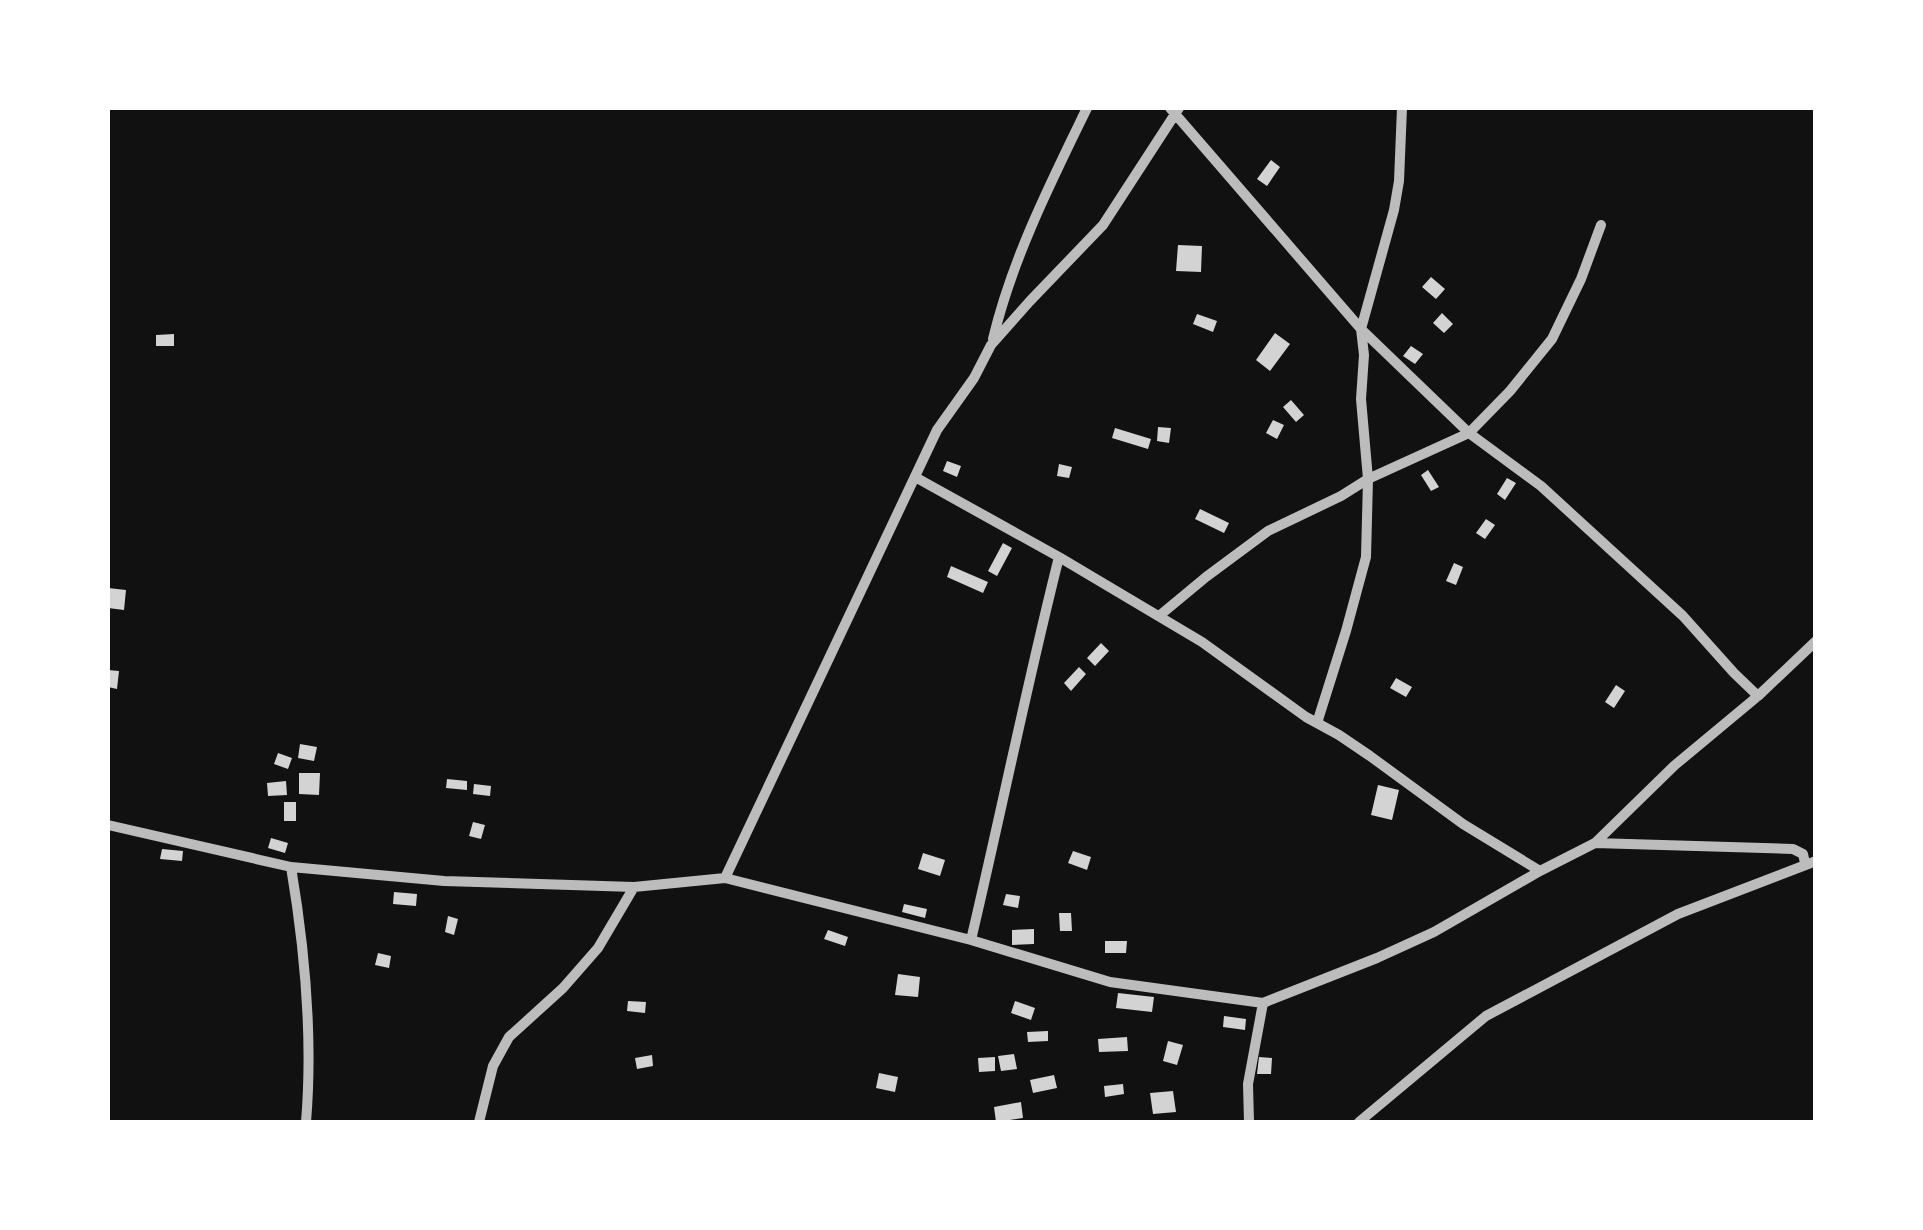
<svg xmlns="http://www.w3.org/2000/svg" width="1923" height="1230" font-family="'Fira Sans',sans-serif">
  <rect width="100%" height="100%" fill="#111"/>
  <!-- building -->
  <path fill="#d3d3d3" d="M1271 160 1280 167 1267 186 1257 179Z
    M1178 245 1202 246 1201 272 1176 271Z
    M1431 277 1445 289 1436 299 1422 287Z
    M1442 313 1453 324 1444 333 1433 323Z
    M1197 314 1217 321 1213 332 1193 324Z
    M1275 333 1290 344 1270 371 1256 360Z
    M174 334V346H156V335Z
    M1411 346 1423 354 1415 364 1403 356Z
    M1291 400 1304 415 1296 422 1283 407Z
    M1273 420 1284 425 1277 439 1266 433Z
    M1158 427 1171 428 1169 443 1157 441Z
    M1115 428 1151 439 1148 449 1112 438Z
    M947 461 961 466 957 477 943 471Z
    M1059 464 1072 467 1069 478 1057 476Z
    M1428 470 1439 487 1431 491 1421 475Z
    M1507 478 1516 483 1505 500 1497 494Z
    M1200 509 1229 523 1224 533 1195 519Z
    M1486 519 1495 525 1485 539 1476 533Z
    M1003 543 1012 548 997 576 988 571Z
    M1454 563 1463 567 1456 585 1446 581Z
    M951 566 988 582 983 593 947 577Z
    M108 588 126 590 124 610 108 608Z
    M1101 643 1109 651 1095 666 1087 658Z
    M1079 667 1086 674 1071 691 1064 683Z
    M108 670 119 671 117 689 108 687Z
    M1396 678 1412 687 1406 697 1390 688Z
    M1616 685 1625 691 1614 708 1605 702Z
    M300 744 317 747 314 761 298 758Z
    M278 753 292 758 288 769 274 764Z
    M299 773H320L319 795 299 794Z
    M447 779 467 781V790L446 788Z
    M286 781 287 795 268 796 267 783Z
    M474 784 491 786 490 796 473 794Z
    M1378 785 1399 790 1392 820 1371 815Z
    M284 802H288V805V802H296V821H284Z
    M473 822 485 825 481 839 469 836Z
    M271 838 288 843 285 853 268 848Z
    M162 849 183 851 182 861 160 859Z
    M1073 851 1091 857 1087 870 1068 863Z
    M923 853 945 860 940 876 918 869Z
    M394 892 417 894 416 906 393 904Z
    M1006 894 1020 896 1018 908 1003 905Z
    M904 904 927 909 925 918 902 912Z
    M1059 913H1071L1072 931H1060Z
    M448 916 458 919 454 935 445 932Z
    M1034 929V944L1012 945V930Z
    M828 930 848 937 845 946 824 939Z
    M1105 941H1127L1126 953H1105Z
    M378 953 391 956 389 968 375 965Z
    M898 974 920 977 918 997 895 995Z
    M1118 993 1154 997 1152 1012 1116 1008Z
    M628 1001 646 1002 645 1013 627 1011Z
    M1015 1001 1035 1008 1031 1020 1011 1013Z
    M1224 1016 1246 1019 1245 1030 1223 1027Z
    M1048 1031V1041L1028 1042 1027 1032Z
    M1127 1037 1128 1051 1099 1052 1098 1039Z
    M1168 1041 1183 1045 1177 1065 1163 1061Z
    M1014 1054 1017 1069 1001 1071 998 1056Z
    M652 1055 653 1066 637 1069 635 1058Z
    M995 1057V1071L979 1072 978 1058Z
    M1259 1057 1272 1058 1271 1074H1257Z
    M879 1073 898 1077 895 1092 876 1088Z
    M1054 1075 1057 1088 1033 1093 1030 1080Z
    M1123 1084 1124 1094 1105 1097 1104 1086Z
    M1173 1091 1176 1112 1153 1114 1150 1093Z
    M1021 1102 1023 1118 996 1122 994 1107Z"/>
  <g fill="none" stroke-linecap="round" stroke-linejoin="round">
    <!-- minor -->
    <path stroke="#bcbcbc" stroke-width="10" d="M1170 108 1361 329 1469 433 1541 486 1683 616 1734 673 1758 696
      M993 339C1012 259 1051 182 1087 108
      M915 477 1059 557C1027 684 1001 813 971 940
      M1059 557 1202 642 1306 717 1339 735 1370 756 1463 824 1540 871
      M1159 616 1206 577 1268 531 1341 496 1368 479 1469 433 1510 391 1552 339 1581 279 1601 225
      M1317 723 1346 631 1366 557 1368 479 1361 399 1364 355 1361 329 1394 210 1399 181 1402 108
      M108 825 291 867 444 881 634 887 725 878 971 940 1110 982 1263 1003 1377 958 1434 932 1540 871 1595 843 1675 765 1758 696 1816 641
      M1595 843 1793 849 1803 854 1805 863
      M291 867C305 950 313 1038 306 1122
      M725 878 937 430 974 378 991 345 1030 301 1103 225 1179 108
      M479 1122 493 1066 509 1037 563 988 598 948 634 887
      M1249 1122 1248 1084 1263 1003
      M1359 1122 1486 1016 1678 914 1816 861"/>
  </g>
  <!-- border -->
  <rect width="1923" height="1230" fill="none" stroke="#ffffff" stroke-width="220"/>
</svg>
